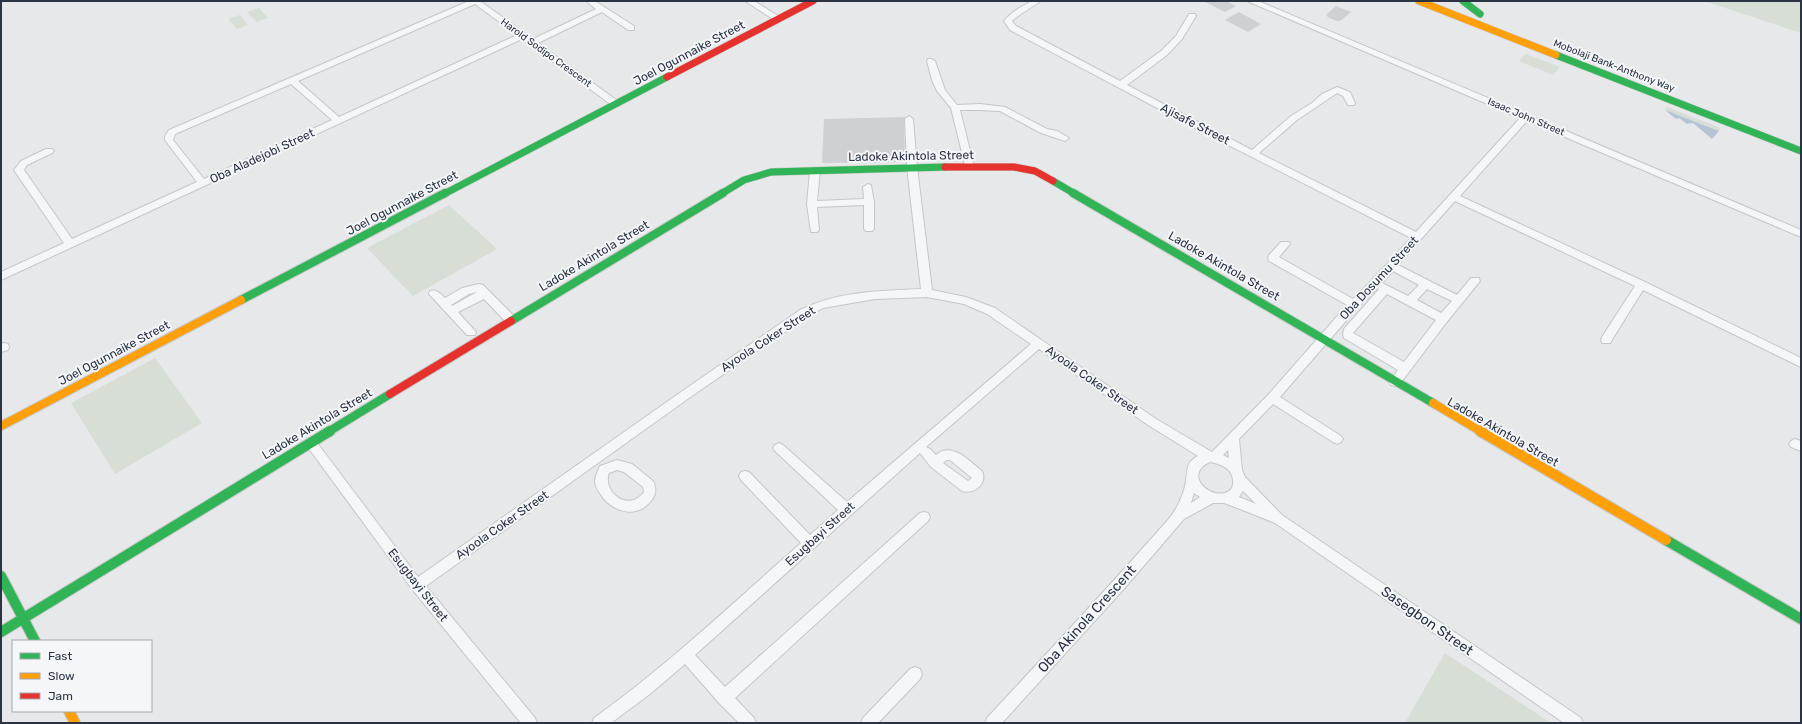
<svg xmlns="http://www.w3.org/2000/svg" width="1802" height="724" font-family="Rubik,sans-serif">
  <rect width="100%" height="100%" fill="#e6e8ea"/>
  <!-- green -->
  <path fill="#d6ded6" d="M1704 1H1801V33Z
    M259 8 268 18 256 22 247 12Z
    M240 15 248 25 237 29 228 19Z
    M1526 54 1560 67 1553 75 1519 61Z
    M1667 107 1721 128 1719 131 1665 110Z
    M449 205 497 249 413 296 367 248Z
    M155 358 202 423 115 474 71 403Z
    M1445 653 1551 723H1405Z"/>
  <!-- water -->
  <path fill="#b4c4d5" d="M1665 110 1719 131 1712 139 1693 123 1687 124 1679 118 1676 119Z"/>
  <!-- building -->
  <path fill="#ced0d3" d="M1203 1H1226L1236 6 1225 12Z
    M1336 6 1351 12 1340 21H1337L1327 17 1328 16 1326 15Z
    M1239 12 1261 24 1248 32 1225 20Z
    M905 117 904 119 905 162 822 163 824 119Z"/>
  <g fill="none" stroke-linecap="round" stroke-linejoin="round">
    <!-- street casing -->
    <g stroke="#c4c6c8" stroke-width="2">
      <path id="street" d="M469 1H480L533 39 596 9 586 1H595L634 26V30H628L602 12 538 43 619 102 620 104 619 106H613L522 39 1 280V272L64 243 14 170 21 161 46 149H52L54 151 52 153 27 165 24 170 72 239 197 182 165 140V136L169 130ZM475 4 517 35 339 117 298 81ZM291 84 332 120 204 179 173 140 175 134Z
        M745 1H754L783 19 779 21H776Z
        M1032 1H1041L1018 16 1012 21 1016 26 1120 81 1161 51 1176 36 1189 14H1195L1196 16 1182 39 1167 55 1127 85 1252 150 1291 116 1312 103 1322 94 1337 87 1350 92 1355 103 1354 105H1348L1343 96 1337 93 1297 120 1259 153 1416 232 1520 118 1247 1H1258L1801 230V237L1527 121 1460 196 1645 282 1801 358V367L1643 290 1610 343H1602L1601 340 1602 337 1635 286 1455 201 1398 265 1457 295 1471 278H1479L1480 281 1446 323 1399 385 1395 386 1391 385 1389 382 1398 370 1344 338 1343 335 1344 329 1379 289 1377 288 1358 307 1280 397 1341 436 1343 439 1341 442 1337 444 1333 442 1273 404 1239 439 1242 470 1245 477 1282 515 1581 718 1583 723H1564L1275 523 1240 509 1224 503H1213L1184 519 1123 590 1002 723H985L987 718C1047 653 1108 588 1167 521 1176 511 1184 495 1186 481 1188 470 1185 463 1198 456L1148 425 1039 349 926 447 930 449 936 455C952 441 969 461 982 471 988 484 973 495 962 491L931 467 920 453 695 655 725 687 920 513 924 512 928 513 930 517 928 521 735 698 754 718 756 723H739L719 703 685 664 650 694 611 723H592L594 718C668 665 733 603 801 543L741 480 739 476 741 472 745 471 749 472 810 535 838 510 775 451 773 448 775 445 779 443 783 445 847 502 1031 344 987 314 964 304 927 297 875 299 823 308 808 316 689 398 426 586 535 718 537 723H521L412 589 307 446 305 443 307 440 311 438 315 440 418 577 681 392 800 310C838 291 880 291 921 289L907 167 905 119 909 116 913 119 917 167 932 290 966 297 995 308 1156 419 1212 452 1268 395 1347 305 1269 261 1268 258 1269 255 1281 242H1289L1290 244 1279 257 1353 299 1372 280 1411 238 1195 128 1010 30 1004 21C1011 12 1021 7 1032 1ZM1393 271 1419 285 1408 296 1382 283ZM1427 289 1452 301 1441 313 1417 300ZM1387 294 1436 320 1404 362 1353 333ZM1228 450 1229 458 1223 455ZM947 460H950L972 478 968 481 943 463ZM1210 462C1221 464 1234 469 1233 483 1233 486 1232 489 1229 491 1213 502 1181 475 1210 462ZM1243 491 1256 504 1239 497ZM1194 493 1200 497 1191 503Z
        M928 59H931L935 61 945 90 957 105 980 104 1005 107 1047 129 1057 131 1069 138 1065 141 1041 133 1000 111 980 110H960L974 167 969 170 966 169 951 108 937 91 932 80 927 61Z
        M815 168 820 171 817 201 864 199 863 187 868 184 871 185 874 202V229L872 231H866L864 229V205L817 207 819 230 817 232H811L807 204 810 171Z
        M479 284 483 285 515 317 516 320 515 323H507L484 299 458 312 476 332 475 335H467L429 294 430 291C437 289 440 294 445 298L462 288ZM477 292 452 306 451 305 469 294Z
        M4 343 8 344 9 347 8 350 1 352V344Z
        M1795 439 1801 441V451L1791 447 1789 444 1791 441Z
        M617 460 632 464 653 481C657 489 656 495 651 501 637 518 616 513 603 498 600 493 595 487 595 481 595 476 598 471 600 466ZM617 470 624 472 643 487 644 492C627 514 602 490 609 473Z
        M915 667 920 669 922 674 920 679 878 723H861L863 718 910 669Z"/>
    </g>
    <!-- fast-far2 casing -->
    <g stroke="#c4c6c8" stroke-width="8">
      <path id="fast-far2" d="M1463 1 1480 14
        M1556 55 1801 151
        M1053 181 1075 194
        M444 194 667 77
        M721 194 744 180 771 172 945 167"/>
    </g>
    <!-- fast-far1 casing -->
    <g stroke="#c4c6c8" stroke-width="10">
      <path id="fast-far1" d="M1073 193 1433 403
        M241 300 445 193
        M511 321 723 193
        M328 432 390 394"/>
    </g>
    <!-- fast casing -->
    <g stroke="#c4c6c8" stroke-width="12">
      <path id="fast" d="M1666 540 1801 619
        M1 576 35 641
        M1 632 330 431"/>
    </g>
    <!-- slow-far2 casing -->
    <g stroke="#c4c6c8" stroke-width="8">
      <path id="slow-far2" d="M1419 1 1556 55"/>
    </g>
    <!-- slow-far1 casing -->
    <g stroke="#c4c6c8" stroke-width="10">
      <path id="slow-far1" d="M1433 403 1482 432
        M1 426 241 300"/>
    </g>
    <!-- slow casing -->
    <g stroke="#c4c6c8" stroke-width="12">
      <path id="slow" d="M1480 431 1666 540
        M69 711 75 723"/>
    </g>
    <!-- jam-far1 casing -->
    <g stroke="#c4c6c8" stroke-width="8">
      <path id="jam-far1" d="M667 77 813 1
        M945 167H1014L1035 171 1053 181"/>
    </g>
    <!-- jam casing -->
    <g stroke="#c4c6c8" stroke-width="10">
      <path id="jam" d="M390 394 511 321"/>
    </g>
    <!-- street -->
    <use href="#street" fill="#f5f6f7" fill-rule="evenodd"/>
    <!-- fast-far2 -->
    <use href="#fast-far2" stroke="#30b455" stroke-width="7"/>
    <!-- fast-far1 -->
    <use href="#fast-far1" stroke="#30b455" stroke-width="8"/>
    <!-- fast -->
    <use href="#fast" stroke="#30b455" stroke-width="10"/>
    <!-- slow-far2 -->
    <use href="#slow-far2" stroke="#ff9f0a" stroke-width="7"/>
    <!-- slow-far1 -->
    <use href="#slow-far1" stroke="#ff9f0a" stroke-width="8"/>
    <!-- slow -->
    <use href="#slow" stroke="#ff9f0a" stroke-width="10"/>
    <!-- jam-far1 -->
    <use href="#jam-far1" stroke="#e5322d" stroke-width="7"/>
    <!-- jam -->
    <use href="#jam" stroke="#e5322d" stroke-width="8"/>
  </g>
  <g text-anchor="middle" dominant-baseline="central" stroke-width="4" stroke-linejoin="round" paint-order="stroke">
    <!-- far-street labels -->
    <g font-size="10" fill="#2b3445" stroke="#f4f6f9">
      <text transform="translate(546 53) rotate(36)">Harold Sodipo Crescent</text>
      <text transform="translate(1614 66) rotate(21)">Mobolaji Bank-Anthony Way</text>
      <text transform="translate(1526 117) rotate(23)">Isaac John Street</text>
    </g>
    <!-- street labels -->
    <g font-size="12" fill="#2b3445" stroke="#f4f6f9">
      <text transform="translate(689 53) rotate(-28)">Joel Ogunnaike Street</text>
      <text transform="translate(1195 124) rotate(27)">Ajisafe Street</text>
      <text transform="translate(262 156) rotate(-25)">Oba Aladejobi Street</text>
      <text transform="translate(911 156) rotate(-1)">Ladoke Akintola Street</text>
      <text transform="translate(402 203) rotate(-28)">Joel Ogunnaike Street</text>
      <text transform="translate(594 256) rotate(-31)">Ladoke Akintola Street</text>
      <text transform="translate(1224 266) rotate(30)">Ladoke Akintola Street</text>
      <text transform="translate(1379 278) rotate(-47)">Oba Dosumu Street</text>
      <text transform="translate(768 339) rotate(-33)">Ayoola Coker Street</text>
      <text transform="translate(114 353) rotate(-28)">Joel Ogunnaike Street</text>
      <text transform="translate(1092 380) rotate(35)">Ayoola Coker Street</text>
      <text transform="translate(317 424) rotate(-31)">Ladoke Akintola Street</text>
      <text transform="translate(1503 432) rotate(30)">Ladoke Akintola Street</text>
      <text transform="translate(502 525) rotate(-35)">Ayoola Coker Street</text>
      <text transform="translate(820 534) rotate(-42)">Esugbayi Street</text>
      <text transform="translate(418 585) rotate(52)">Esugbayi Street</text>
    </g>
    <!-- near-street labels -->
    <g font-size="14" fill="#2b3445" stroke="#f4f6f9">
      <text transform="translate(1087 619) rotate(-48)">Oba Akinola Crescent</text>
      <text transform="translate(1427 621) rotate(35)">Sasegbon Street</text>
    </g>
  </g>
  <!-- border -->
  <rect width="1802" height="724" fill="none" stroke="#2b3445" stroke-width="4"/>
  <!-- legend -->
  <rect x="12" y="640" width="140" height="72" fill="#f4f6f9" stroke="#a4a8b1"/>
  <rect x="20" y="653" width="20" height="6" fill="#30b455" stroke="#a4a8b1"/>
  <text x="48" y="660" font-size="12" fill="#2b3445">Fast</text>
  <rect x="20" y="673" width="20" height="6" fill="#ff9f0a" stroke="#a4a8b1"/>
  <text x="48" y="680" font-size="12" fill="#2b3445">Slow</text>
  <rect x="20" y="693" width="20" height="6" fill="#e5322d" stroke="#a4a8b1"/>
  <text x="48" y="700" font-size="12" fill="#2b3445">Jam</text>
</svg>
